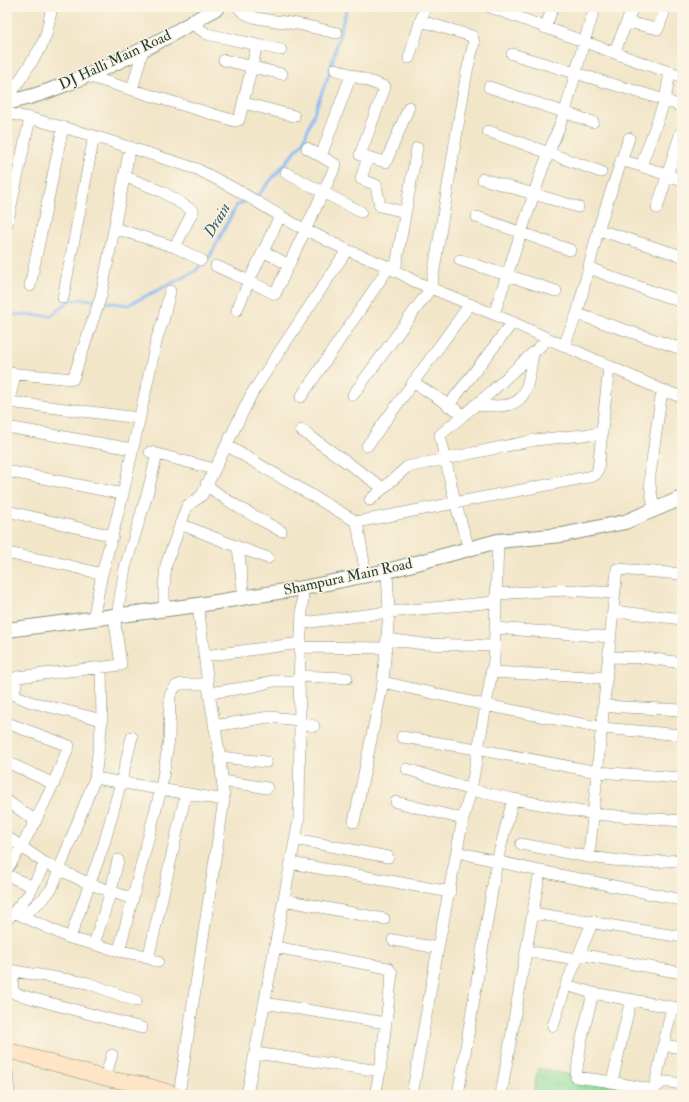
<svg xmlns="http://www.w3.org/2000/svg" width="689" height="1102" font-family="'IM FELL Double Pica',serif">
  <defs>
    <pattern id="grass-tufts" width="24" height="20" patternUnits="userSpaceOnUse"><rect width="24" height="20" fill="#8ede9e"/><path d="M3 7l-1-3M5 7V3M7 7l1-3M15 17l-1-3M17 17v-4M19 17l1-3" fill="none" stroke="#7abf89"/></pattern>
  </defs>
  <rect width="100%" height="100%" fill="#fcf5e5"/>
  <filter id="ink" filterUnits="userSpaceOnUse"><feTurbulence type="fractalNoise" baseFrequency=".025" numOctaves="2"/><feDisplacementMap in="SourceGraphic" scale="8" xChannelSelector="R" yChannelSelector="G"/><feConvolveMatrix kernelMatrix="1 2 1 2 8 2 1 2 1" color-interpolation-filters="sRGB"/></filter>
  <filter id="wash" filterUnits="userSpaceOnUse"><feTurbulence type="fractalNoise" baseFrequency=".012" numOctaves="4" result="noise"/><feDisplacementMap in="SourceGraphic" scale="16" xChannelSelector="R" yChannelSelector="G"/><feGaussianBlur stdDeviation="0.9" result="paint"/><feColorMatrix in="noise" values="0 0 0 0 0 0 0 0 0 0 0 0 0 0 0 0 0 1.4 0 .05"/><feComposite in="paint" operator="in"/></filter>
  <g filter="url(#wash)">
    <rect width="100%" height="100%" fill="#f2e6c9"/>
    <!-- grass -->
    <path fill="url(#grass-tufts)" stroke="#568e69" d="M538 1068 635 1089 633 1095H533Z"/>
    <g fill="none" stroke-linecap="round" stroke-linejoin="round">
      <!-- stream -->
      <path stroke="#88bbf6" stroke-width="3" d="M254 197 260 193 303 142 329 74 347 7
        M7 314 51 316 69 301 84 299 128 305 194 272 209 258 236 206 248 200"/>
    </g>
  </g>
  <g filter="url(#ink)">
    <g fill="none" stroke-linecap="round" stroke-linejoin="round">
      <!-- minor casing -->
      <g stroke="#88927e" stroke-width="12">
        <path id="minor" d="M238 7C248 21 276 20 291 23 306 25 322 30 337 33
          M490 7 645 64 682 76
          M627 22 658 29 666 7
          M192 24 207 34 281 50
          M545 28 553 7
          M614 53 633 7
          M512 54 665 100 682 107
          M409 58 425 7
          M224 60 282 74
          M335 69 385 87 360 155 386 162 409 107
          M87 76 235 121 239 120 257 45
          M489 87 593 122
          M132 90 143 49
          M7 100 41 47 46 35 52 7
          M244 103 294 116
          M7 113 30 118 94 136 197 169 237 190 294 224 347 250 389 267 414 281 505 319 662 390 682 397
          M488 131 601 172
          M321 156 351 75
          M368 157 361 179 376 185 380 206 405 212
          M621 160 641 166 682 180
          M641 166 665 100 670 72
          M286 173 361 212
          M124 176 163 192 193 211 175 247
          M483 179 578 207
          M657 208 681 132
          M477 217 570 250
          M7 224 30 118
          M114 228 175 247 201 260
          M599 230 682 256
          M263 251 289 265
          M460 260 556 291
          M216 266 249 281 280 216
          M590 268 619 280 682 302
          M395 271 417 148
          M30 286 63 127
          M63 298 94 136
          M237 310 249 281 275 294 336 165 307 148
          M494 314 542 170 565 112 584 42 595 7
          M577 314 682 349
          M564 345 577 314 599 227 629 138
          M7 373 73 379 101 296 130 147
          M413 382 464 415
          M353 395 431 288 467 71 474 43 472 36 421 21
          M301 397 389 267
          M9 402 139 418
          M475 405C526 410 526 399 533 353
          M448 406 513 322
          M7 410 15 374
          M7 427 132 449
          M301 430 383 488
          M226 445 357 522 593 476 596 474 598 470 609 366
          M367 446 470 304
          M150 452 214 469
          M7 471 123 494
          M206 484C226 502 258 518 281 531
          M370 500 407 467 535 440 602 433
          M654 510 650 485V475L662 390
          M7 511 113 536
          M357 522 366 575
          M180 524 238 547 244 598
          M238 547 268 558
          M469 549 455 502 440 435 491 392 548 339
          M7 553 62 564 102 574
          M387 571 389 612 495 602
          M496 594 565 590 615 593
          M164 610V587L166 565 187 506 197 499 202 495 252 393 347 250
          M613 611 682 619V615
          M117 616 125 568 148 491 157 454
          M93 619 102 574 123 494 157 338 163 321 170 291
          M303 623 389 612 383 682 354 822
          M495 628 611 637
          M387 639 424 644 494 646
          M301 647 386 648
          M204 656 301 643
          M609 657 647 658 682 663
          M491 672 607 678
          M299 676 347 678
          M383 682 485 705 602 728 682 735
          M7 692 31 702 102 720
          M209 693 255 686 273 681H299
          M14 695 17 677 121 665 114 616
          M604 706 682 710
          M7 723 69 746C52 789 33 831 7 869
          M300 723 314 726
          M214 726 269 717 300 720
          M402 737 477 749 597 772 682 778
          M220 757 266 762
          M7 762 54 784
          M407 769 471 790 513 799 593 814 682 821
          M95 778 224 800
          M223 781 267 788
          M7 801 36 821
          M396 802 463 819
          M7 837 45 863 90 884 133 899
          M295 839 388 857
          M521 844 589 857 637 863 682 860
          M457 852 540 871 682 900
          M589 857 617 569 682 574
          M291 863 450 892
          M7 875 33 887
          M284 900 384 919
          M14 912 70 938 119 951 147 956 149 955 186 793
          M533 913 682 937
          M23 916 44 898 52 888 95 778 102 720 101 667
          M7 920 29 894 45 863
          M70 938 104 844 121 782 132 737
          M393 940 438 948
          M94 944 111 891 118 860
          M275 947 388 968 392 973 380 1071 375 1095
          M119 951 161 789 169 739 170 695 176 686 181 684H208
          M526 951 577 959
          M579 954 682 973
          M144 956 158 962
          M7 969 14 971 88 983 136 1001
          M14 971 12 990 16 994 142 1028
          M566 985 593 993
          M264 1003 386 1023
          M682 1009 593 993 581 1042 576 1077 606 1081 648 1089H654L662 1082H669L682 1084
          M553 1026 566 985 593 921
          M663 1045 682 1048
          M255 1053 380 1071
          M7 1070 9 1095
          M105 1078 112 1055
          M612 1082 631 999
          M654 1090 672 1007
          M143 1095 145 1085
          M179 1095 224 800 220 757 209 693 198 605
          M247 1095 299 819 300 720 299 681 303 588
          M412 1095 438 948 463 819 471 790 494 660 498 541
          M458 1095 497 861 513 799
          M501 1095 540 871"/>
      </g>
      <!-- tertiary casing -->
      <g stroke="#88927e" stroke-width="16">
        <path id="tertiary" d="M7 103C21 99 35 96 48 91 108 69 165 40 218 7
          M7 630 198 605 303 588 387 571 498 541 562 535 625 522 682 498"/>
      </g>
      <!-- secondary casing -->
      <g stroke="#88927e" stroke-width="16">
        <path id="secondary" d="M7 1050 109 1079 145 1085 178 1095"/>
      </g>
      <!-- minor -->
      <use href="#minor" stroke="#fff" stroke-width="11"/>
      <!-- tertiary -->
      <use href="#tertiary" stroke="#fff" stroke-width="14"/>
      <!-- secondary -->
      <use href="#secondary" stroke="#fde5c5" stroke-width="15"/>
    </g>
  </g>
  <g text-anchor="middle" dominant-baseline="central" stroke-width="3" stroke-linejoin="round" paint-order="stroke">
    <!-- street labels -->
    <g font-size="15" fill="#1f3d34" stroke="#fcf5e5">
      <text transform="translate(115 60) rotate(-25)">DJ Halli Main Road</text>
      <text transform="translate(348 577) rotate(-12)">Shampura Main Road</text>
    </g>
    <!-- water labels -->
    <g font-size="16" font-style="italic" fill="#395c64" stroke="#fcf5e5">
      <text transform="translate(217 220) rotate(-59)">Drain</text>
    </g>
  </g>
  <!-- margin -->
  <rect width="689" height="1102" fill="none" stroke="#fcf5e5" stroke-width="24"/>
</svg>
